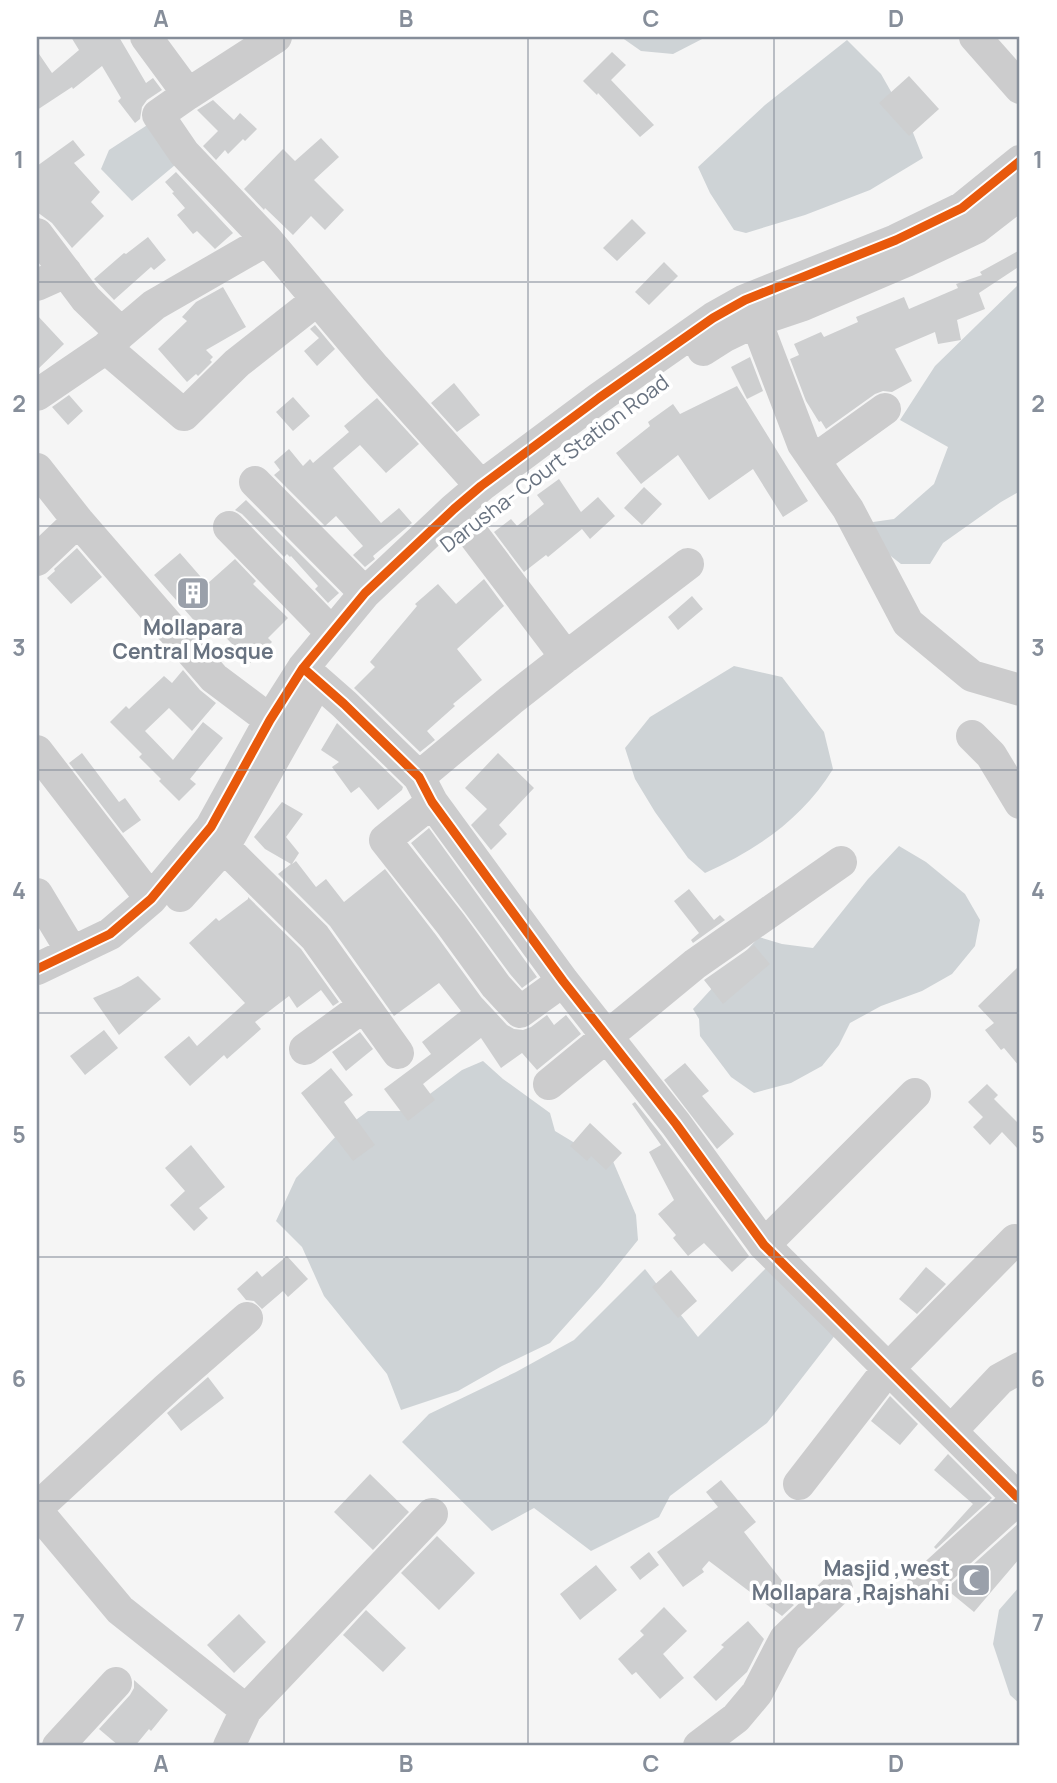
<svg xmlns="http://www.w3.org/2000/svg" width="1057" height="1783" font-family="Manrope,sans-serif">
  <rect width="100%" height="100%" fill="#f5f5f5"/>
  <!-- water -->
  <path fill="#ced3d6" d="M621 37H706L673 54 641 51Z
    M847 40 881 74 910 125 923 158 870 190 805 215 746 233 734 230 710 193 698 167 765 105Z
    M155 120 181 160 132 201 101 169 109 150Z
    M1020 283V491L1001 502 943 543 930 564H901L878 546 873 522 894 519 934 484 948 447 900 420 935 366Z
    M734 666 782 677 824 732 833 769C803 818 757 850 705 873L688 858 655 812 635 779 625 748 650 717Z
    M899 846 926 862 965 894 980 920 975 946 952 974 922 991 881 1006 850 1023 839 1045 822 1066 791 1083 754 1093 731 1077 700 1036 699 1019 693 1009 759 937 782 944 813 948 868 879Z
    M483 1061 503 1079 550 1113 555 1131 588 1151 609 1152 636 1215 638 1240 601 1286 550 1343 502 1366 458 1391 401 1410 387 1374 324 1296 302 1247 276 1221 296 1178 341 1131 368 1111H407L462 1070Z
    M768 1266 836 1334 767 1423 670 1496 659 1517 591 1551 534 1508 492 1531 402 1442 429 1414 516 1372 574 1340 645 1269 698 1337Z
    M1020 1586V1704L1010 1695 993 1644 999 1610Z"/>
  <!-- building -->
  <path fill="#cecfd0" d="M71 37H119L146 83 153 78 162 90 147 100 142 107 140 119 135 123 118 101 121 98 102 66 73 89 72 87 37 110V51L52 73 79 50Z
    M612 52 626 65 611 80 654 125 640 137 598 93 597 95 583 81Z
    M909 76 939 109 909 136 879 103Z
    M213 100 234 120 240 113 257 129 245 141 243 139 228 154 225 150 216 160 203 146 218 131 197 110Z
    M321 138 339 157 314 180 344 210 325 230 311 216 293 235 265 208 264 210 244 189 283 149 295 161Z
    M73 140 85 155 74 163 100 192 91 202 104 216 72 248 52 223 37 212V166Z
    M176 172 233 233 215 249 197 231 193 234 177 215 185 208 172 193 174 192 165 182Z
    M632 219 646 233 617 261 603 248Z
    M148 237 166 260 154 270 151 267 114 300 94 279 124 253 126 254Z
    M1020 250V266L979 293 985 309 957 320 961 340 938 344 935 332 895 349 912 381 892 392 883 391 875 394 826 429 821 421 819 422 806 401 790 359 799 355 794 344 821 332 824 337 858 322 856 317 904 297 909 309 958 288 956 284 982 275 980 272Z
    M664 262 678 276 649 305 635 292Z
    M223 287 246 327 206 350 213 357 210 360 212 362 198 376 196 374 187 382 158 349 187 321 182 317 196 302Z
    M37 315 64 344 37 370Z
    M315 325 335 349 317 366 304 351 319 338 310 329Z
    M750 357 763 391 747 399 731 367Z
    M454 383 480 415 457 432 431 403Z
    M737 386 808 501 783 517 753 469 709 500 678 455 641 484 616 453 650 426 648 422 673 404 680 414Z
    M69 395 83 411 68 425 52 407Z
    M293 397 310 416 293 431 276 412Z
    M377 398 419 444 386 473 360 445 333 468 381 523 399 508 412 523 373 556 375 559 365 567 353 555 363 546 336 516 325 526 274 475 280 470 274 462 289 449 303 466 310 459 313 463 349 432 344 426Z
    M559 479 581 512 598 497 615 516 590 539 582 529 548 557 546 555 524 572 494 532 511 519 517 526 544 504 537 495Z
    M644 487 662 504 642 525 624 508Z
    M246 500 339 593 328 603 315 589 318 586 291 556 290 557 287 554 284 557 242 514 235 510Z
    M77 548 102 577 71 604 47 578 55 571 54 569Z
    M180 553 207 584 235 559 256 581 253 584 288 618 268 638 272 642 250 663 215 626 206 634 154 575Z
    M484 579 504 606 457 649 482 680 453 704 455 706 427 731 435 740 420 752 354 688 375 667 370 662 417 606 415 604 438 584 456 604Z
    M692 596 703 609 678 630 668 617Z
    M183 670 200 690 216 703 192 731 169 708 145 731 173 760 203 722 223 738 190 779 196 784 179 801 159 781 161 779 139 757 142 754 110 722 126 706 129 709 164 676 172 683Z
    M337 723 403 787 402 790 378 810 359 787 351 793 332 767 339 762 321 750Z
    M82 753 119 802 125 798 141 820 123 833 69 763Z
    M498 753 534 788 499 825 507 834 491 850 471 825 487 809 465 788Z
    M282 802 303 814 286 837 299 853 292 864 296 861 316 887 326 879 344 902 385 869 436 935 481 997 507 1025 514 1029 523 1030 531 1027 547 1015 554 1025 566 1015 581 1034 537 1070 522 1053 501 1068 481 1038 423 1084 435 1100 408 1121 384 1089 431 1054 422 1042 461 1011 439 983 394 1016 330 926 278 874 291 864 265 849 254 837Z
    M429 828 537 977 522 988 510 974 465 913 411 843Z
    M689 889 714 920 720 915 725 920 693 943 691 940 699 933 674 901Z
    M248 897 301 949 339 1002 333 1006 321 990 297 1008 289 996 255 1022 261 1029 227 1059 224 1055 190 1086 164 1057 189 1036 197 1046 245 1003 189 943 216 918 219 921 248 899Z
    M754 945 770 964 723 1004 704 980Z
    M1020 965V1067L1004 1048 1001 1050 985 1030 994 1023 978 1006Z
    M138 976 161 999 119 1035 93 998 121 986Z
    M104 1030 118 1048 85 1075 70 1056Z
    M360 1032 373 1049 346 1071 332 1052Z
    M685 1063 709 1091 702 1096 734 1134 717 1149 664 1080Z
    M331 1068 353 1095 344 1102 375 1145 353 1161 301 1093Z
    M987 1084 998 1095 994 1099 1020 1125V1151L1002 1132 990 1145 973 1127 983 1117 968 1102Z
    M635 1102 661 1135 749 1256 732 1272 704 1243 688 1256 673 1238 676 1235 658 1214 674 1200 649 1152 661 1145 632 1104Z
    M590 1123 622 1153 606 1170 591 1156 587 1161 570 1146Z
    M191 1145 225 1187 199 1208 208 1218 194 1231 170 1205 185 1191 165 1168Z
    M287 1256 308 1279 288 1297 283 1291 262 1309 254 1301 246 1300 237 1289 257 1271 262 1277Z
    M926 1267 946 1284 917 1314 899 1299Z
    M671 1270 697 1301 678 1318 652 1287Z
    M208 1377 224 1398 181 1431 167 1413Z
    M890 1396 918 1424 900 1445 871 1421Z
    M948 1454 992 1498 936 1549 934 1547 973 1504 934 1470Z
    M370 1474 409 1512 373 1550 334 1512Z
    M721 1480 756 1522 744 1532 786 1586 777 1592 794 1605 782 1616 709 1561 702 1569 704 1572 683 1587 657 1552 718 1507 706 1492Z
    M1020 1522V1558L974 1612 946 1589Z
    M437 1536 475 1573 439 1610 401 1573Z
    M649 1552 659 1565 640 1580 630 1567Z
    M596 1565 617 1590 580 1620 560 1594Z
    M664 1607 687 1631 663 1654 684 1678 660 1699 636 1672 632 1675 618 1659 644 1635 640 1631Z
    M366 1610 406 1648 383 1672 343 1635Z
    M239 1614 266 1642 234 1673 207 1645Z
    M748 1621 764 1639 747 1672 716 1701 693 1677 724 1647 721 1645Z
    M134 1680 168 1710 151 1731 149 1729 135 1746H119L99 1729 130 1695 134 1688Z"/>
  <g fill="none" stroke-linecap="round" stroke-linejoin="round">
    <!-- minor -->
    <path stroke="#cccccd" stroke-width="32" d="M146 37 188 94 158 115 184 153 267 240 375 368 481 486
      M975 37 1020 88
      M188 94 276 37
      M37 234 86 299 121 333 106 348 184 415 237 363 317 300
      M37 285 66 272
      M756 321 803 444 848 509 908 623 972 676 1020 690
      M121 333 154 305 267 240
      M703 350 725 336 756 321 803 305 906 261 976 228 1020 194
      M37 395 106 348
      M814 460 885 409
      M37 469 78 521 214 678 270 720 289 729
      M255 482 365 593
      M229 527 332 633
      M37 560 78 521
      M566 657 688 564
      M303 668 344 704 419 777 432 802 563 981 676 1124 764 1245 1018 1498
      M972 736 991 755 1020 803
      M37 751 151 899
      M419 777 511 700 566 657 466 525
      M432 802 385 840 451 924 496 986 520 1012 563 981
      M224 847 315 937 398 1053
      M37 894 72 952
      M180 896 224 847 316 684
      M37 969 110 934 151 899 211 827 270 720 303 668 365 593 454 509 481 486 599 398 713 318 745 300 896 240 962 208 1020 161
      M305 1049 364 1006
      M549 1084 695 964 841 862
      M764 1245 915 1094
      M951 1431 1000 1379 1020 1368
      M799 1484 888 1369 1015 1240
      M37 1508 167 1388 247 1318
      M37 1511 120 1610 246 1710 432 1514
      M922 1586 1020 1497
      M58 1746 116 1683
      M229 1746 246 1710
      M699 1746 736 1718 757 1693 785 1639 837 1589"/>
    <!-- cycleway casing -->
    <g stroke="#fff" stroke-width="13">
      <path id="cycleway" d="M303 668 344 704 419 777 432 802 563 981 676 1124 764 1245 1018 1498
        M37 969 110 934 151 899 211 827 270 720 303 668 365 593 454 509 481 486 599 398 713 318 745 300 896 240 962 208 1020 161"/>
    </g>
    <!-- cycleway -->
    <use href="#cycleway" stroke="#e8590c" stroke-width="9"/>
  </g>
  <!-- grid -->
  <path fill="none" stroke="#868e9a" stroke-width="2" stroke-opacity="0.55" d="M284 37V1746M528 37V1746M774 37V1746M37 282H1020M37 526H1020M37 770H1020M37 1013H1020M37 1257H1020M37 1501H1020"/>
  <!-- icons -->
  <defs>
    <g id="building-square" transform="scale(1.75)"><rect x="-9" y="-9" width="18" height="18" rx="4" fill="#9aa0aa" stroke="#fff"/><path d="M-4-6H4V6H1V3H-1V6H-4ZM-2.5-4.3h1.7v1.8h-1.7ZM.8-4.3h1.7v1.8H.8ZM-2.5-1h1.7V.8h-1.7ZM.8-1h1.7V.8H.8Z" fill="#fff"/></g>
    <g id="mosque-square" transform="scale(1.75)"><rect x="-9" y="-9" width="18" height="18" rx="4" fill="#9aa0aa" stroke="#fff"/><path d="M3.5-4.9A6 6 0 1 0 3.5 4.9A5 5 0 1 1 3.5-4.9Z" fill="#fff"/></g>
  </defs>
  <g fill-rule="evenodd">
    <use href="#building-square" x="193" y="593"/>
    <use href="#mosque-square" x="974" y="1580"/>
  </g>
  <g text-anchor="middle" dominant-baseline="central" stroke-width="7" stroke-linejoin="round" paint-order="stroke">
    <!-- street labels -->
    <g font-size="21" fill="#697381" stroke="#fff">
      <text transform="translate(554 463) rotate(-37)">Darusha- Court Station Road</text>
    </g>
    <!-- poi labels -->
    <g font-size="21" font-weight="bold" fill="#697381" stroke="#fff">
      <text x="193" y="627">Mollapara<tspan x="193" dy="24">Central Mosque</tspan></text>
      <text x="950" y="1568" text-anchor="end">Masjid ,west<tspan x="950" dy="24">Mollapara ,Rajshahi</tspan></text>
    </g>
  </g>
  <!-- border -->
  <rect width="1057" height="1783" fill="none" stroke="#ffffff" stroke-width="77"/>
  <rect x="38" y="38" width="980" height="1706" fill="none" stroke="#868e9a" stroke-width="2.5"/>
  <g font-size="23" text-anchor="middle" font-weight="bold" fill="#868e9a">
    <text x="161" y="27">A</text>
    <text x="406" y="27">B</text>
    <text x="651" y="27">C</text>
    <text x="896" y="27">D</text>
    <text x="19" y="168">1</text>
    <text x="1038" y="168">1</text>
    <text x="19" y="412">2</text>
    <text x="1038" y="412">2</text>
    <text x="19" y="656">3</text>
    <text x="1038" y="656">3</text>
    <text x="19" y="899">4</text>
    <text x="1038" y="899">4</text>
    <text x="19" y="1143">5</text>
    <text x="1038" y="1143">5</text>
    <text x="19" y="1387">6</text>
    <text x="1038" y="1387">6</text>
    <text x="19" y="1631">7</text>
    <text x="1038" y="1631">7</text>
    <text x="161" y="1772">A</text>
    <text x="406" y="1772">B</text>
    <text x="651" y="1772">C</text>
    <text x="896" y="1772">D</text>
  </g>
</svg>
